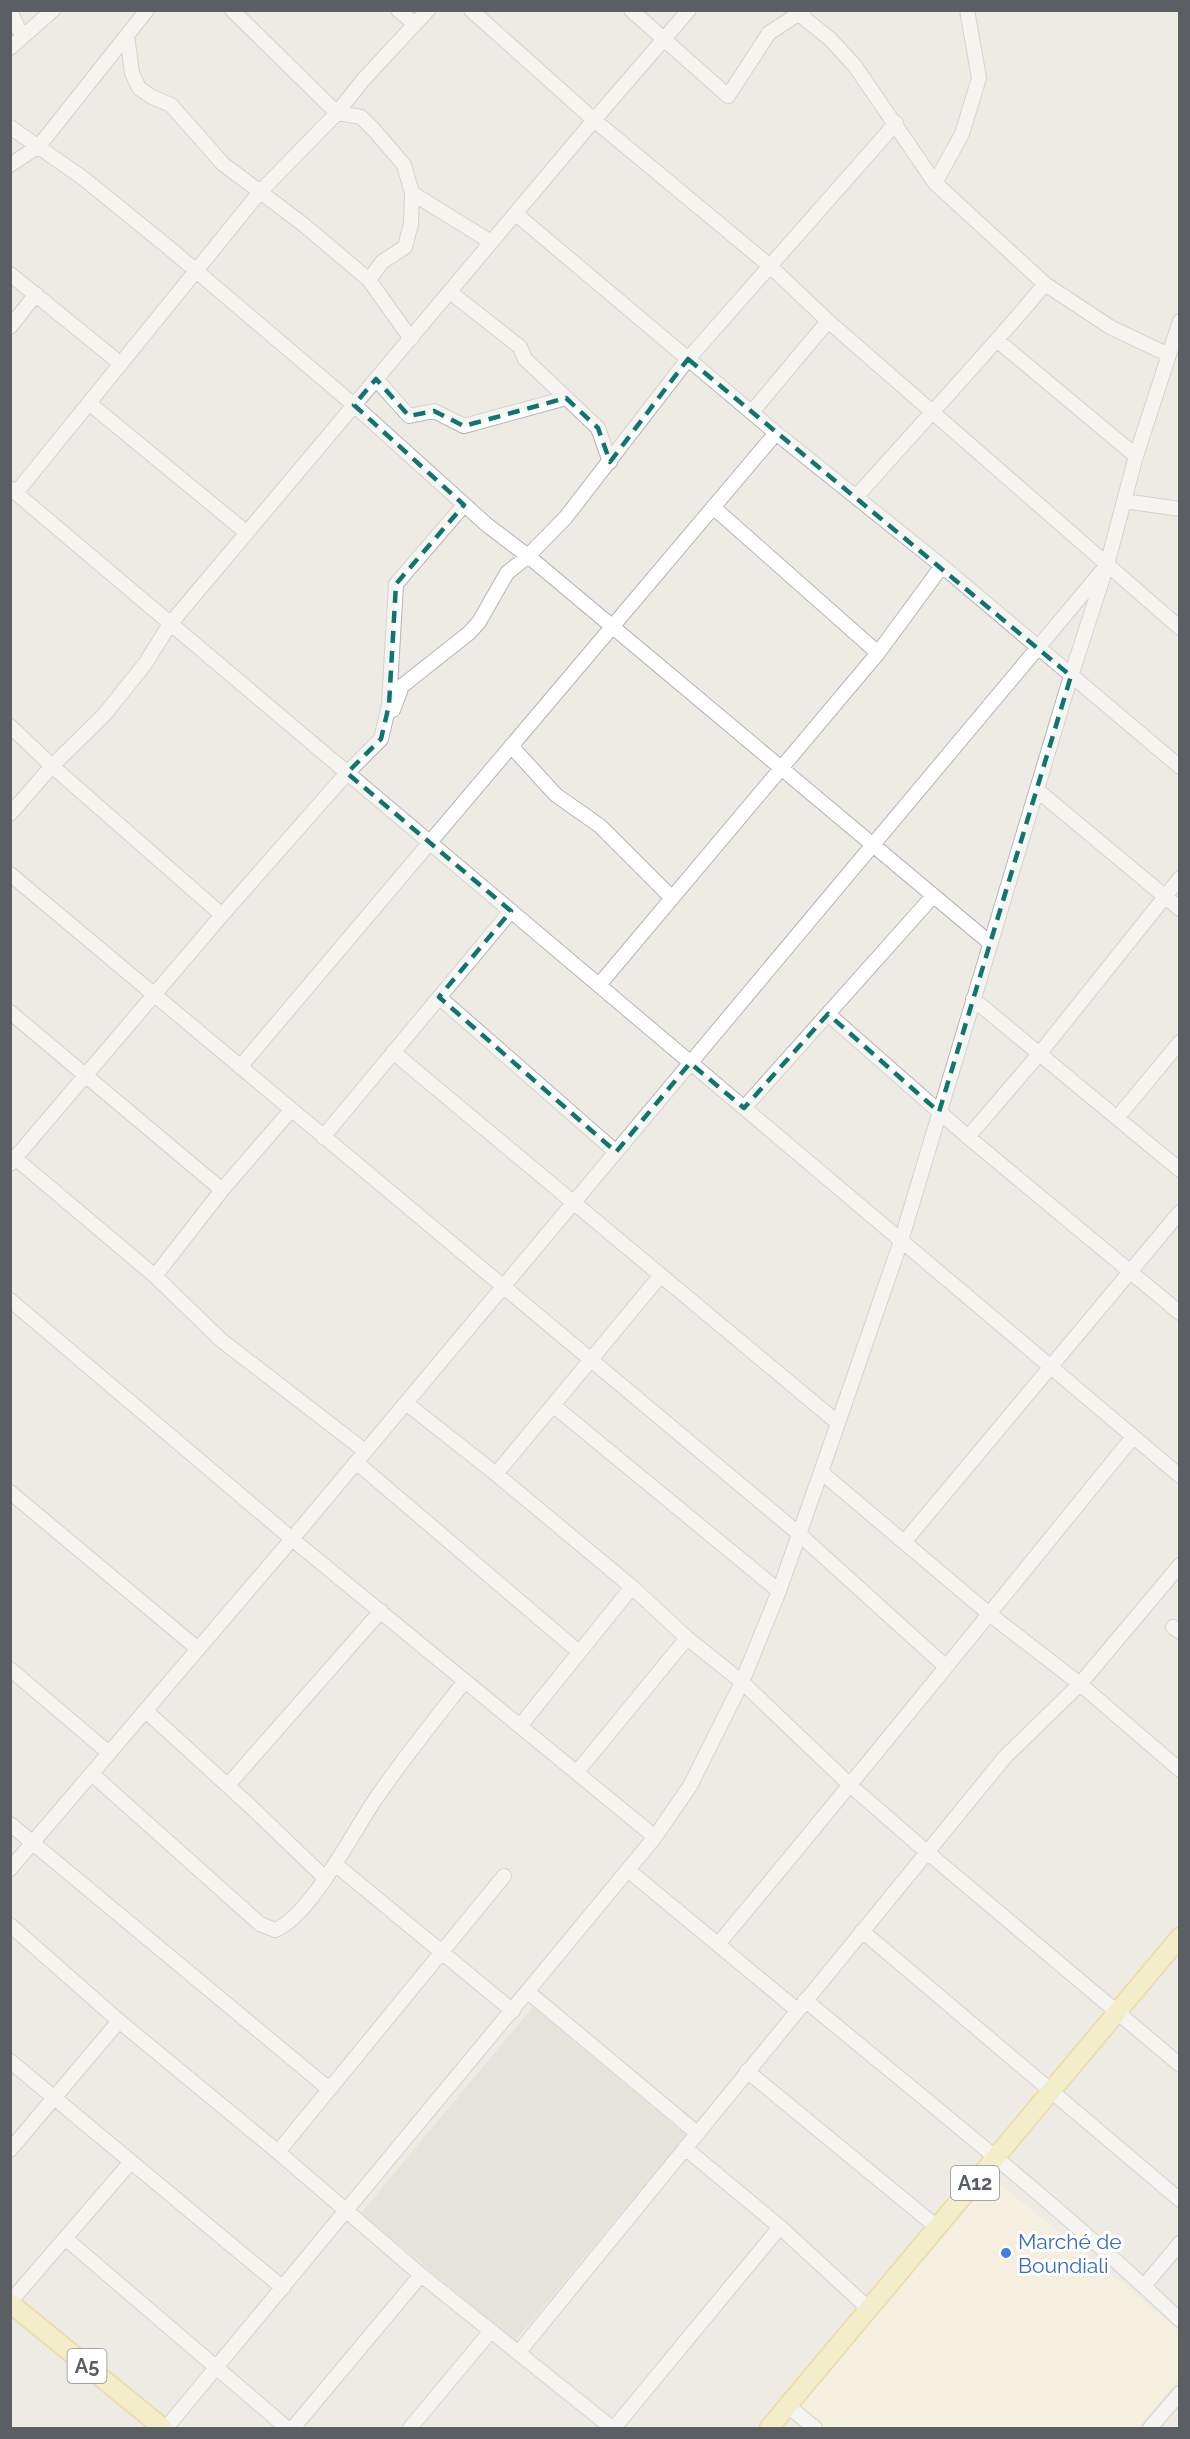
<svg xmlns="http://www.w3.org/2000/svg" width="1190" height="2439" font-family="Raleway,sans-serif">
  <rect width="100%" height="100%" fill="#edebe3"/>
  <!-- commercial -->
  <path fill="#fdf4d8" d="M990 2176 1179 2330V2378L1138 2428H827L800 2407Z"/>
  <!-- education -->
  <path fill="#dddad1" d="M533 2007 686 2135 515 2341 361 2213Z"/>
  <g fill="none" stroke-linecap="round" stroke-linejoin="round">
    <!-- minor casing -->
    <g stroke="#b3b5ba" stroke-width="16">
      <path id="minor" d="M232 10 337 113 361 117 375 131 404 165 412 193 491 242
        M471 10 594 120 770 266 828 321 1180 628
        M631 10 728 96 769 33 804 10
        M794 10 830 39 855 66 935 183 1045 284 1110 327 1169 355
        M10 11 22 36
        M415 24 428 10
        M127 36 132 73 139 88 152 97 171 105 223 164 304 225 369 280 411 339
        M10 48 53 10
        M10 127 83 178 174 252 354 405 487 525 528 556 990 943
        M10 165 39 146 147 10
        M935 183 962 134 979 78 967 10
        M516 214 776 433 942 566 1180 767
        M10 274 121 364
        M369 280 382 262 405 247 411 224 412 193
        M450 292 520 347 525 359 598 428 610 462
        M10 327 36 294
        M998 341 1136 456
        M376 379 409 416 434 411 464 426 566 398
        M89 403 247 533
        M752 412 828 321
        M10 488 1180 1476
        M16 493 259 193 337 113 363 80 415 24 398 10
        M856 497C919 426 984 357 1045 284
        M1124 501 1180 509
        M713 507 878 653
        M393 710 402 686 469 633 479 622 507 573 528 556 566 517 688 359 896 123
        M10 726 52 766 222 915
        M511 746 556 795 600 826 672 898
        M1037 790 1180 909
        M10 814 52 766 104 715 145 664 170 624 594 120 689 10
        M10 874 798 1533 946 1667
        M599 985 878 653 942 566
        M439 997 616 1152
        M973 999 1180 1170
        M10 1012 222 1190
        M828 1014 968 1137 1180 1313
        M393 1052 838 1423
        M240 1067 776 433
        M744 1108 933 896
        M1117 1118 1180 1042
        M323 1137 511 911
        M968 1137 1040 1053 1180 878
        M15 1158 155 1276 221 1340 365 1451
        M10 1164 222 915 347 773 381 739 389 705 396 584 464 505
        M155 1276 222 1190 291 1110
        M10 1300 292 1539 655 1837
        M406 1403 496 1474 632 1587 687 1638 742 1682 851 1786 928 1853 1180 2065
        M554 1406 779 1591
        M356 1462 579 1652
        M821 1472 988 1613 1080 1684 1180 1770
        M496 1474 661 1275
        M10 1492 198 1649
        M905 1541 1180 1212
        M1173 1627 1180 1632
        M10 1669 109 1753
        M146 1711 250 1806 325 1878
        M520 1726 632 1587
        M577 1772 687 1638
        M92 1774 260 1924 275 1930C312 1915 354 1829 379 1794 406 1755 436 1718 465 1681
        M228 1785 381 1611
        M10 1824 329 2089
        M335 1864 513 2011
        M10 1869 292 1539 1102 571
        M628 1870 797 2010
        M10 1925 119 2021 278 2152 421 2275 612 2428
        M862 1931 1180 2200
        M719 1943C859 1776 995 1606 1133 1437
        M528 1992 697 2133
        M805 2000C930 2104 1062 2208 1180 2320
        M10 2061 283 2288
        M747 2071 938 2228
        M685 2148 780 2227 869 2309
        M10 2150 119 2021
        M278 2152 504 1876
        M65 2238 287 2428
        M1144 2286 1180 2243
        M10 2302 130 2163
        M518 2353 1005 1757 1080 1684 1180 1565
        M788 2406 815 2428
        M166 2428 655 1837 690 1786 742 1682 779 1591 821 1472 901 1241 1071 676 1107 565 1136 456 1180 321
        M293 2428 421 2275
        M410 2428 490 2332
        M614 2428 780 2227
        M1150 2428 1180 2393"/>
    </g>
    <!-- major casing -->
    <g stroke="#edc55c" stroke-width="21">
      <path id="major" d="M10 2303 163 2428
        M769 2428 1180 1937"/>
    </g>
    <!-- minor -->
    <use href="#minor" stroke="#fff" stroke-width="14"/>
    <!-- major -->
    <use href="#major" stroke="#fcefa8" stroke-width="18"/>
  </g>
  <!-- marked area -->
  <path d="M0 0H1190V2439H0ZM688 359 1071 676 939 1112 828 1014 744 1108 690 1063 616 1152 439 997 511 911 347 773 381 739 389 705 396 584 464 505 354 405 376 379 409 416 434 411 464 426 566 398 598 428 610 462Z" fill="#edebe3" fill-opacity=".55" fill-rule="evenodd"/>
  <path fill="none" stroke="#0f766e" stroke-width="4.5" stroke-dasharray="12 8" stroke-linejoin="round" d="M688 359 1071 676 939 1112 828 1014 744 1108 690 1063 616 1152 439 997 511 911 347 773 381 739 389 705 396 584 464 505 354 405 376 379 409 416 434 411 464 426 566 398 598 428 610 462Z"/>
  <!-- markers -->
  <circle fill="#3f7fe0" stroke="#fff" stroke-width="2" cx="1006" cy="2253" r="6"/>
  <g text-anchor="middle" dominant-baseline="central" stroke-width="6" stroke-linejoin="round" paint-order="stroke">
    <!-- shield labels -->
    <g fill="#fff" stroke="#8c8e92" stroke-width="1.5">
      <rect x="951" y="2166" width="48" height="34" rx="4.5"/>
      <rect x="67.5" y="2349" width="39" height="34" rx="4.5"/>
    </g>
    <g font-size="20" font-weight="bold" fill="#5b5e63">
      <text x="975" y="2183">A12</text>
      <text x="87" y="2366">A5</text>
    </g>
    <!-- shop labels -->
    <g font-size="21" fill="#366cbe" stroke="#fff" text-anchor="start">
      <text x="1018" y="2241">Marché de<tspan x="1018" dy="24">Boundiali</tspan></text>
    </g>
  </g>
  <!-- border -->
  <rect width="1190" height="2439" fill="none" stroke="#5b5e63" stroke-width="24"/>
</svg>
